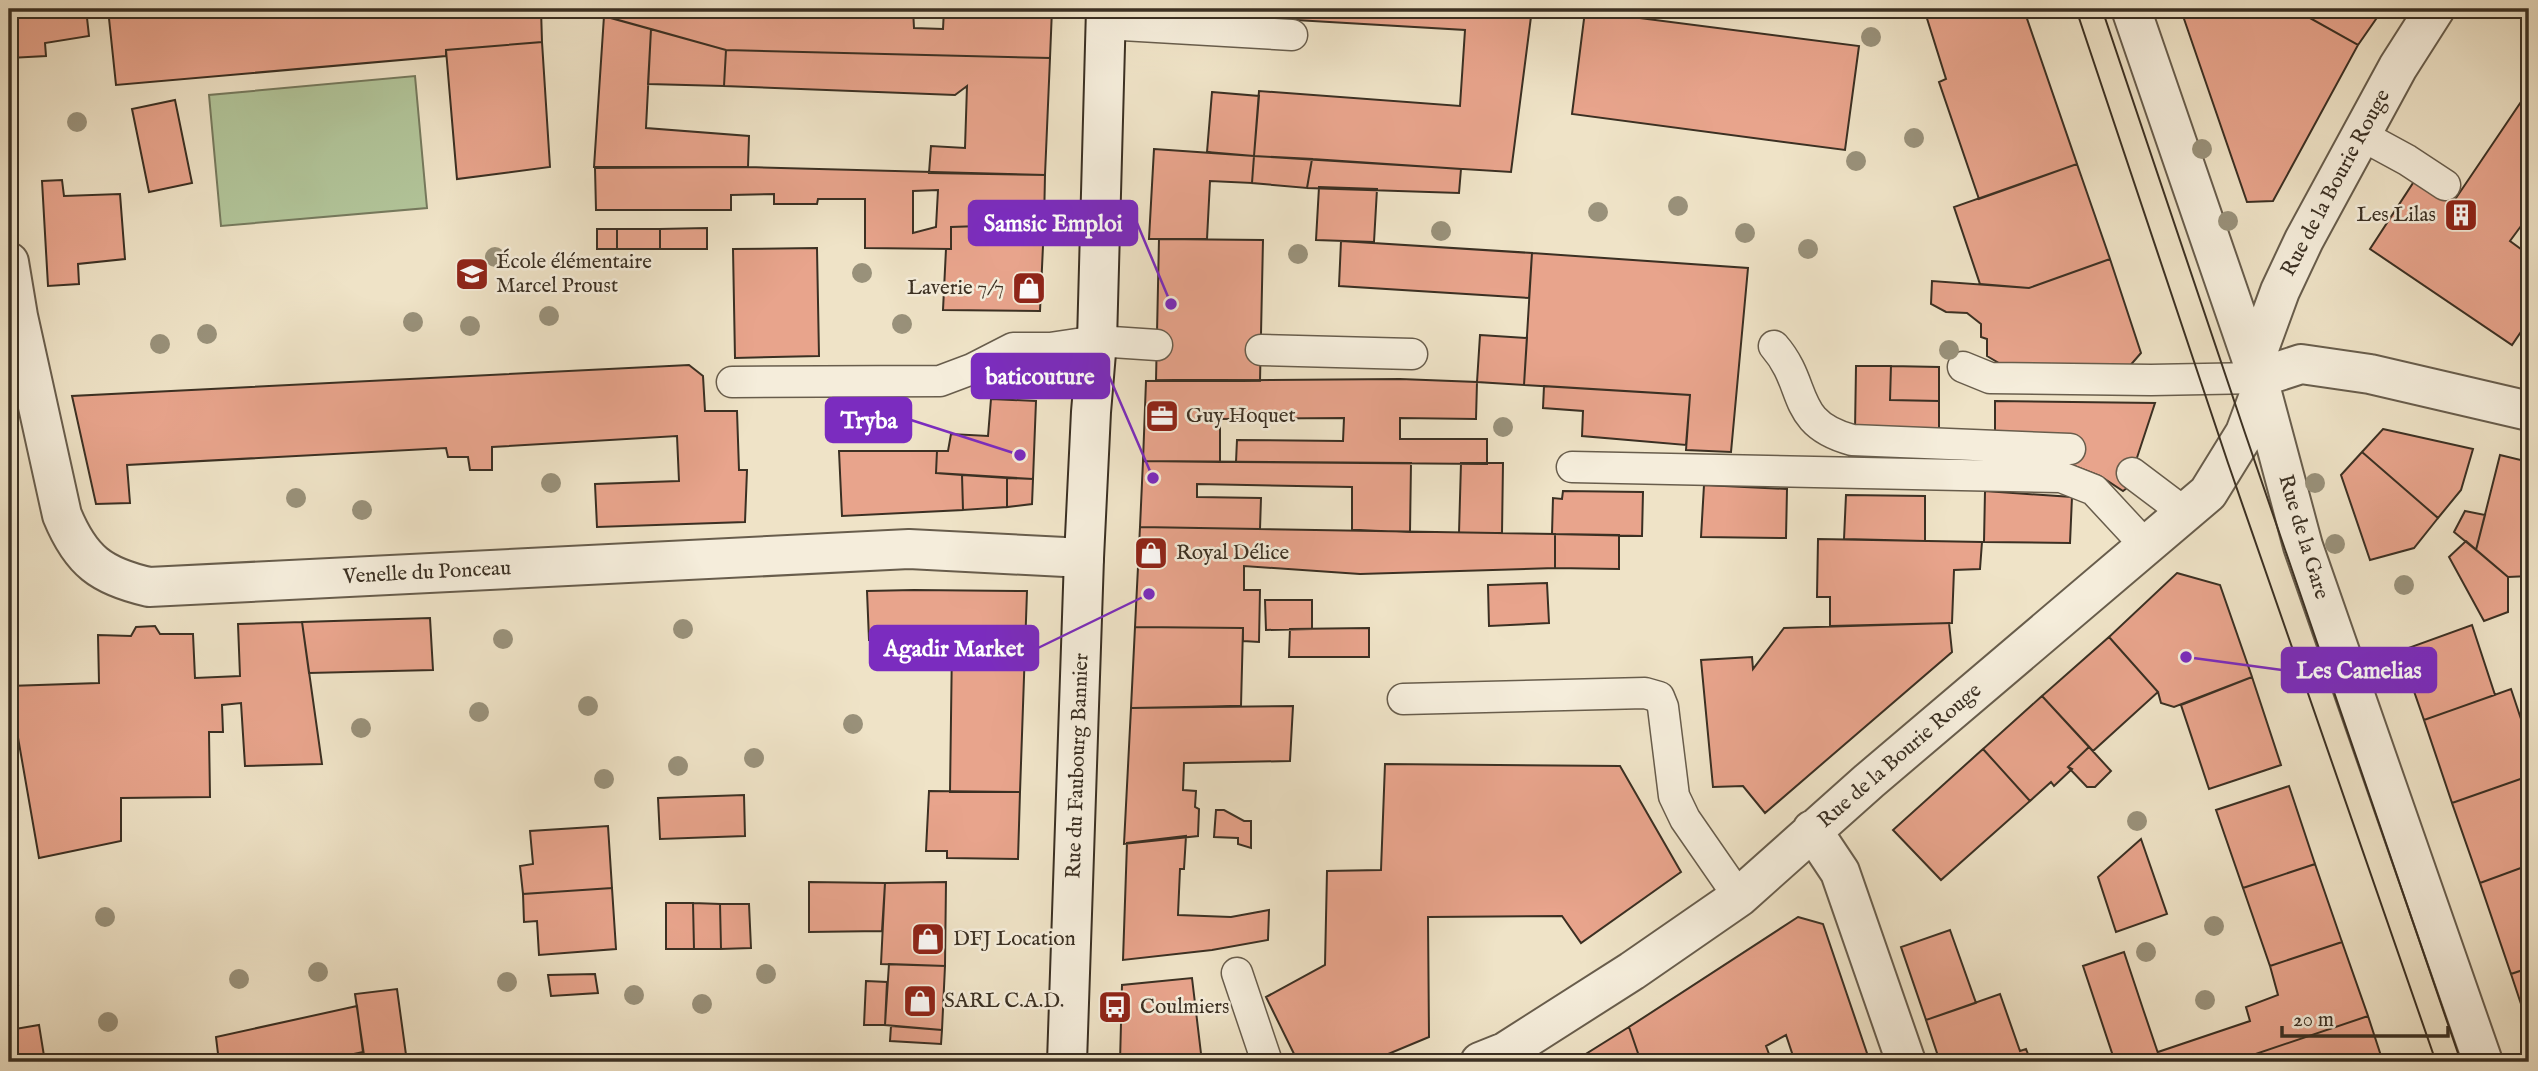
<svg xmlns="http://www.w3.org/2000/svg" width="2538" height="1071" font-family="'IM FELL English',serif">
  <rect width="100%" height="100%" fill="#efe3c7"/>
  <filter id="stains"><feTurbulence type="fractalNoise" baseFrequency=".00286" numOctaves="4"/><feColorMatrix values="0 0 0 0 .2 0 0 0 0 .09 0 0 0 0 .02 0 0 0 .5 -.17"/></filter>
  <radialGradient id="worn" r=".72"><stop offset=".6" stop-color="#630" stop-opacity="0"/><stop offset="1" stop-color="#630" stop-opacity=".3"/></radialGradient>
  <!-- green -->
  <path fill="#b2c59a" stroke="#767a5e" stroke-width="2" d="M415 76 427 208 221 226 209 95Z"/>
  <!-- building -->
  <path fill="#e8a48c" stroke="#3b3023" stroke-width="2" fill-rule="evenodd" d="M9 9H86L89 36 45 43 46 56 10 58Z
    M108 9H541L542 42 446 50V56L116 85Z
    M578 9H913L914 28 943 29 944 9H1052L1050 58 726 50Z
    M1162 9H1532L1511 172 1254 156 1259 91 1460 106 1465 30 1162 12Z
    M1924 9 2024 10 2077 164 1979 199 1939 82 1946 79Z
    M2204 9H2294L2358 45 2273 201 2247 202 2183 16Z
    M2303 9H2383L2358 45 2301 13Z
    M1585 11 1859 46 1845 150 1572 114Z
    M604 16 651 29 646 128 749 136 748 167H594Z
    M651 29 726 50 724 86 648 84Z
    M542 42 550 167 457 179 446 50Z
    M726 50 1050 58 1045 175 929 173 931 146 965 148 967 86 955 95 724 86Z
    M2529 90V231L2521 226 2510 241 2529 255V320L2512 345 2370 249 2415 180 2452 204Z
    M1212 92 1259 96 1254 156 1207 152Z
    M175 100 192 183 149 192 132 109Z
    M1154 149 1254 156 1252 183 1210 181 1207 239H1149Z
    M1254 156 1312 159 1307 188 1252 183Z
    M1312 159 1461 169 1459 193 1307 188Z
    M2077 164 2110 259 2029 288 1980 284 1954 207Z
    M748 167 1045 175 1044 224 951 227V249L865 248V199H818L817 204H774V194L731 195V210H596L595 168ZM938 190 936 227 913 233V191Z
    M62 180 64 196 120 194 125 259 78 264 79 284 48 286 42 181Z
    M1319 187 1377 189 1374 242 1316 240Z
    M1044 224 1040 311 943 310 946 249H951V227Z
    M707 228V249H660V229Z
    M597 229H617V249H597Z
    M617 229H660V249H617Z
    M1159 239 1263 240 1260 381 1156 380Z
    M1341 241 1532 253 1529 298 1339 286Z
    M817 248 819 356 735 358 733 249Z
    M1532 253 1748 268 1731 452 1686 450 1690 395 1524 385Z
    M2110 259 2141 353 2128 368 2004 366 1987 356V339L1981 337V324L1967 313 1946 312 1931 304 1932 281 2029 288Z
    M1480 335 1527 338 1524 385 1477 382Z
    M689 365 703 376 705 411H737L739 470H747L745 522 597 527 595 484 679 481 677 436 492 447V470H470L468 457H448L446 448 127 465 130 503 96 504 72 396Z
    M1856 366H1891L1890 400 1939 401V431H1855Z
    M1891 366 1939 367V401L1890 400Z
    M1400 379 1477 382 1476 419 1400 418V439H1487V464L1236 462 1237 440 1343 441 1344 418 1220 419V462L1143 461 1146 381Z
    M1544 386 1690 395 1686 445 1582 436 1583 411 1543 408Z
    M991 399 1036 401 1033 479 936 473 937 451H948L951 434 988 436Z
    M1995 401 2155 403 2127 488 2123 491 2100 476 1995 435Z
    M2383 429 2473 449 2461 490 2438 518 2362 452Z
    M839 451H937L936 473 962 475 963 510 842 516Z
    M2362 452 2438 518 2414 548 2370 560 2341 475Z
    M2500 455 2529 462V576L2508 577 2476 550Z
    M1143 461 1411 463 1410 532 1352 530V487L1197 484V497L1261 498 1260 529 1140 527Z
    M1461 463H1503L1502 533H1459Z
    M962 475 1007 478V507L963 510Z
    M1007 478 1033 479 1032 504 1007 507Z
    M1704 485 1787 489 1786 538 1701 537Z
    M1563 491 1643 492 1642 536 1552 534 1553 498 1562 499Z
    M1985 491 2072 497 2070 543 1984 542Z
    M1846 495 1925 496V541L1844 539Z
    M2465 511 2485 515 2476 550 2454 532Z
    M1140 527 1555 534V568L1360 574 1244 566V590H1260L1259 642 1243 641V628L1135 627Z
    M1555 534 1619 535V569L1555 568Z
    M1818 539 1982 542 1980 569 1954 570 1952 623 1830 626V597H1817Z
    M2466 541 2508 577V612L2484 621 2449 557Z
    M9 573 17 615 9 617Z
    M2177 573 2220 585 2252 677 2174 707 2161 703 2158 692 2109 637Z
    M1547 583 1549 623 1489 626 1488 585Z
    M914 590 1027 591 1020 792H950L952 644 869 640 867 591Z
    M1265 600H1312V629L1266 630Z
    M430 618 433 670 309 673 302 622Z
    M302 622 322 764 245 766 241 703 222 705 223 732H209L210 797 121 798V841L39 858 9 686 99 683 98 635 131 636 136 627 155 626 160 634H193L195 678 240 676 238 624Z
    M1949 623 1952 652 1765 813 1743 786 1713 787 1701 660 1752 657 1753 669 1784 628Z
    M2472 625 2495 695 2424 720 2400 651Z
    M1135 627 1243 628 1241 706 1131 708Z
    M1369 628V657H1289L1290 629Z
    M2109 637 2158 692 2093 751 2042 696Z
    M2252 677 2281 765 2209 789 2181 705Z
    M2511 689 2529 743V776L2452 803 2424 720Z
    M2042 696 2089 747 2068 767 2072 769 2054 786 2051 782 2030 801 1983 749Z
    M1293 706 1290 761 1184 763 1183 790 1196 791 1195 807 1199 809 1198 836 1124 844 1131 708Z
    M2089 747 2111 771 2095 787H2087L2068 767Z
    M1983 749 2030 801 1941 880 1893 830Z
    M1385 764 1620 766 1681 872 1581 943 1562 916 1428 917 1429 1037 1369 1062H1298L1266 997 1325 965 1327 871 1381 870Z
    M2529 776V865L2480 883 2452 803Z
    M2289 786 2315 864 2243 888 2216 810Z
    M929 791 1020 792 1018 859 947 858V851H926Z
    M744 795 745 836 660 839 658 798Z
    M1216 810H1224L1244 821H1251V848L1238 844V838L1214 837Z
    M608 826 612 888 523 894 520 866 533 864 530 831Z
    M1186 836 1184 869H1180L1178 915 1231 917 1269 910 1268 940 1212 950 1123 960 1127 843Z
    M2141 839 2167 914 2116 932 2098 877Z
    M2315 864 2342 942 2270 966 2243 888Z
    M2529 865V968L2511 974 2480 883Z
    M809 882 885 883 882 931 809 932Z
    M946 882 945 966 881 964 885 883Z
    M612 888 616 949 539 955 537 921 524 922 523 894Z
    M666 903H693L694 949H666Z
    M693 903 720 904 721 949H694Z
    M720 904H749L751 948 721 949Z
    M1798 917 1823 924 1870 1062H1795L1786 1035 1766 1046 1772 1062H1641L1629 1027Z
    M9 930 18 985 9 986Z
    M1950 930 1976 1003 1926 1020 1901 947Z
    M2342 942 2368 1016 2232 1062H2161L2158 1052 2250 1021 2246 1007 2278 995 2270 966Z
    M2124 952 2143 1009 2161 1062H2115L2083 966Z
    M889 964 945 966 942 1030 885 1025Z
    M2529 968V1028L2511 974Z
    M595 974 598 993 551 996 548 975Z
    M1192 978 1202 1062H1120L1122 985Z
    M866 981 887 982 885 1025H864Z
    M397 989 407 1062H365L355 994Z
    M2000 994 2020 1051 2026 1049 2031 1062H1940L1926 1020Z
    M357 1006 363 1052 317 1062H219L216 1037Z
    M2368 1016 2383 1062H2232Z
    M39 1025 45 1062H9V1030Z
    M891 1026 942 1030 941 1044 890 1041Z
    M1629 1027 1641 1062H1573Z"/>
  <g fill="none" stroke-linecap="round" stroke-linejoin="round">
    <!-- service casing -->
    <g stroke="#685d4c" stroke-width="33">
      <path id="service" d="M1105 24 1292 35
        M2361 135 2407 160 2445 185
        M1774 346C1809 386 1789 423 1852 440L2070 449
        M1261 350 1412 354
        M1963 367 1990 378 2151 380 2258 378
        M732 382 940 381 972 369 1013 348H1050L1097 341 1157 345
        M1572 467 2061 477 2094 490 2146 546
        M2132 473 2185 513
        M1403 699 1645 693 1659 697 1663 707 1674 796 1685 819 1739 897
        M1237 973 1267 1062"/>
    </g>
    <!-- minor casing -->
    <g stroke="#685d4c" stroke-width="42">
      <path id="minor" d="M2131 9 2258 378 2303 546 2483 1062
        M9 262 18 316 62 515C81 561 101 576 149 587L909 549 1084 558
        M2253 365 2280 291 2304 240 2398 67 2435 9
        M2258 378 2301 364 2370 374 2529 411
        M1812 830 1840 872 1906 1062
        M1480 1062 1505 1052 1632 971 1739 897 1869 781 2208 493 2245 433 2261 390"/>
    </g>
    <!-- secondary casing -->
    <g stroke="#3b3023" stroke-width="42">
      <path id="secondary" d="M1067 1062 1084 558 1091 412 1097 341 1106 9"/>
    </g>
    <!-- service -->
    <use href="#service" stroke="#f5eddb" stroke-width="30"/>
    <!-- minor -->
    <use href="#minor" stroke="#f5eddb" stroke-width="38"/>
    <!-- secondary -->
    <use href="#secondary" stroke="#f5eddb" stroke-width="38"/>
    <!-- tram -->
    <path stroke="#3b3023" stroke-width="2" d="M2076 9 2228 463 2436 1062
      M2102 9 2245 433 2461 1062"/>
  </g>
  <!-- trees -->
  <g fill="#99917a">
    <circle cx="1871" cy="37" r="10"/>
    <circle cx="77" cy="122" r="10"/>
    <circle cx="1914" cy="138" r="10"/>
    <circle cx="2202" cy="149" r="10"/>
    <circle cx="1856" cy="161" r="10"/>
    <circle cx="1678" cy="206" r="10"/>
    <circle cx="1598" cy="212" r="10"/>
    <circle cx="2228" cy="221" r="10"/>
    <circle cx="1441" cy="231" r="10"/>
    <circle cx="1745" cy="233" r="10"/>
    <circle cx="1808" cy="249" r="10"/>
    <circle cx="1298" cy="254" r="10"/>
    <circle cx="495" cy="257" r="10"/>
    <circle cx="862" cy="273" r="10"/>
    <circle cx="549" cy="316" r="10"/>
    <circle cx="413" cy="322" r="10"/>
    <circle cx="902" cy="324" r="10"/>
    <circle cx="470" cy="326" r="10"/>
    <circle cx="207" cy="334" r="10"/>
    <circle cx="160" cy="344" r="10"/>
    <circle cx="1949" cy="350" r="10"/>
    <circle cx="1503" cy="427" r="10"/>
    <circle cx="551" cy="483" r="10"/>
    <circle cx="2315" cy="483" r="10"/>
    <circle cx="296" cy="498" r="10"/>
    <circle cx="362" cy="510" r="10"/>
    <circle cx="2335" cy="544" r="10"/>
    <circle cx="2404" cy="585" r="10"/>
    <circle cx="683" cy="629" r="10"/>
    <circle cx="503" cy="639" r="10"/>
    <circle cx="588" cy="706" r="10"/>
    <circle cx="479" cy="712" r="10"/>
    <circle cx="853" cy="724" r="10"/>
    <circle cx="361" cy="728" r="10"/>
    <circle cx="754" cy="758" r="10"/>
    <circle cx="678" cy="766" r="10"/>
    <circle cx="604" cy="779" r="10"/>
    <circle cx="2137" cy="821" r="10"/>
    <circle cx="105" cy="917" r="10"/>
    <circle cx="2214" cy="926" r="10"/>
    <circle cx="2146" cy="952" r="10"/>
    <circle cx="318" cy="972" r="10"/>
    <circle cx="766" cy="974" r="10"/>
    <circle cx="239" cy="979" r="10"/>
    <circle cx="507" cy="982" r="10"/>
    <circle cx="634" cy="995" r="10"/>
    <circle cx="2205" cy="1000" r="10"/>
    <circle cx="702" cy="1004" r="10"/>
    <circle cx="108" cy="1022" r="10"/>
  </g>
  <!-- icons -->
  <defs>
    <g id="building-square" transform="scale(1.75)"><rect x="-9" y="-9" width="18" height="18" rx="4" fill="#8f2418" stroke="#f5eddb"/><path d="M-4-6H4V6H1V3H-1V6H-4ZM-2.5-4.3h1.7v1.8h-1.7ZM.8-4.3h1.7v1.8H.8ZM-2.5-1h1.7V.8h-1.7ZM.8-1h1.7V.8H.8Z" fill="#fff"/></g>
    <g id="school-square" transform="scale(1.75)"><rect x="-9" y="-9" width="18" height="18" rx="4" fill="#8f2418" stroke="#f5eddb"/><path d="M0-5L7-2L0 1L-7-2ZM-4 1L0 2.5L4 1V4Q0 6-4 4Z" fill="#fff"/></g>
    <g id="shop-square" transform="scale(1.75)"><rect x="-9" y="-9" width="18" height="18" rx="4" fill="#8f2418" stroke="#f5eddb"/><path d="M-5-2.5h2.3a2.7 3.5 0 0 1 5.4 0H5L5.5 6h-11ZM-1.5-2.5h3a1.5 2.3 0 0 0-3 0Z" fill="#fff"/></g>
    <g id="office-square" transform="scale(1.75)"><rect x="-9" y="-9" width="18" height="18" rx="4" fill="#8f2418" stroke="#f5eddb"/><path d="M-6-3h4V-5.5h4V-3h4V5H-6ZM-1-4.5V-3h2v-1.5ZM-6 0V1H6V0Z" fill="#fff"/></g>
    <g id="bus-square" transform="scale(1.75)"><rect x="-9" y="-9" width="18" height="18" rx="4" fill="#8f2418" stroke="#f5eddb"/><path d="M-5-6H5V4H4V6H2V4H-2V6H-4V4H-5ZM-3.5-4V0h7V-4ZM-3.5 1.2v1.5H-2V1.2ZM2 1.2v1.5H3.5V1.2Z" fill="#fff"/></g>
  </defs>
  <g fill-rule="evenodd">
    <use href="#building-square" x="2461" y="215"/>
    <use href="#school-square" x="472" y="274"/>
    <use href="#shop-square" x="1029" y="288"/>
    <use href="#office-square" x="1162" y="416"/>
    <use href="#shop-square" x="1151" y="553"/>
    <use href="#shop-square" x="928" y="939"/>
    <use href="#shop-square" x="920" y="1001"/>
    <use href="#bus-square" x="1115" y="1007"/>
  </g>
  <g text-anchor="middle" dominant-baseline="central" stroke-width="5" stroke-linejoin="round" paint-order="stroke">
    <!-- street labels -->
    <g font-size="21" fill="#3b3023" stroke="#f5eddb">
      <text transform="translate(2336 183) rotate(-62)">Rue de la Bourie Rouge</text>
      <text transform="translate(2303 537) rotate(73)">Rue de la Gare</text>
      <text transform="translate(427 573) rotate(-3)">Venelle du Ponceau</text>
      <text transform="translate(1900 756) rotate(-41)">Rue de la Bourie Rouge</text>
      <text transform="translate(1078 766) rotate(-88)">Rue du Faubourg Bannier</text>
    </g>
    <!-- poi labels -->
    <g font-size="21" fill="#3b3023" stroke="#f5eddb" text-anchor="start">
      <text x="2436" y="215" text-anchor="end">Les Lilas</text>
      <text x="496" y="262">École élémentaire<tspan x="496" dy="24">Marcel Proust</tspan></text>
      <text x="1004" y="288" text-anchor="end">Laverie 7/7</text>
      <text x="1186" y="416">Guy Hoquet</text>
      <text x="1176" y="553">Royal Délice</text>
      <text x="953" y="939">DFJ Location</text>
      <text x="944" y="1001">SARL C.A.D.</text>
      <text x="1140" y="1007">Coulmiers</text>
    </g>
  </g>
  <!-- callouts -->
  <path fill="none" stroke="#7b2cbf" stroke-width="2.5" d="M1171 304L1137 223M1153 478L1109 376M1020 455L911 420M1149 594L1038 648M2186 657L2282 670"/>
  <g fill="#7b2cbf" stroke="#f5eddb" stroke-width="2.5">
    <circle cx="1171" cy="304" r="7"/>
    <circle cx="1153" cy="478" r="7"/>
    <circle cx="1020" cy="455" r="7"/>
    <circle cx="1149" cy="594" r="7"/>
    <circle cx="2186" cy="657" r="7"/>
  </g>
  <g fill="#7b2cbf" stroke="#7b2cbf" stroke-width="2.5">
    <rect x="969" y="201" width="168" height="44" rx="7"/>
    <rect x="972" y="354" width="137" height="44" rx="7"/>
    <rect x="826" y="398" width="85" height="44" rx="7"/>
    <rect x="870" y="626" width="168" height="44" rx="7"/>
    <rect x="2282" y="648" width="154" height="44" rx="7"/>
  </g>
  <g font-size="23" text-anchor="middle" font-weight="bold" fill="#fff">
    <text x="1053" y="231">Samsic Emploi</text>
    <text x="1040" y="384">baticouture</text>
    <text x="869" y="428">Tryba</text>
    <text x="954" y="656">Agadir Market</text>
    <text x="2359" y="678">Les Camelias</text>
  </g>
  <!-- margin -->
  <rect width="2538" height="1071" fill="none" stroke="#efe3c7" stroke-width="35"/>
  <rect x="10" y="10" width="2517" height="1050" fill="none" stroke="#3b3023" stroke-width="3.5"/>
  <rect x="18" y="18" width="2503" height="1036" fill="none" stroke="#3b3023" stroke-width="2"/>
  <!-- scale -->
  <path d="M2282 1026v10h166v-10" fill="none" stroke="#3b3023" stroke-width="3.5"/>
  <text x="2293" y="1026" font-size="21" fill="#3b3023" stroke="#f5eddb" stroke-width="5" paint-order="stroke">20 m</text>
  <rect width="100%" height="100%" filter="url(#stains)"/>
  <rect width="100%" height="100%" fill="url(#worn)"/>
</svg>
